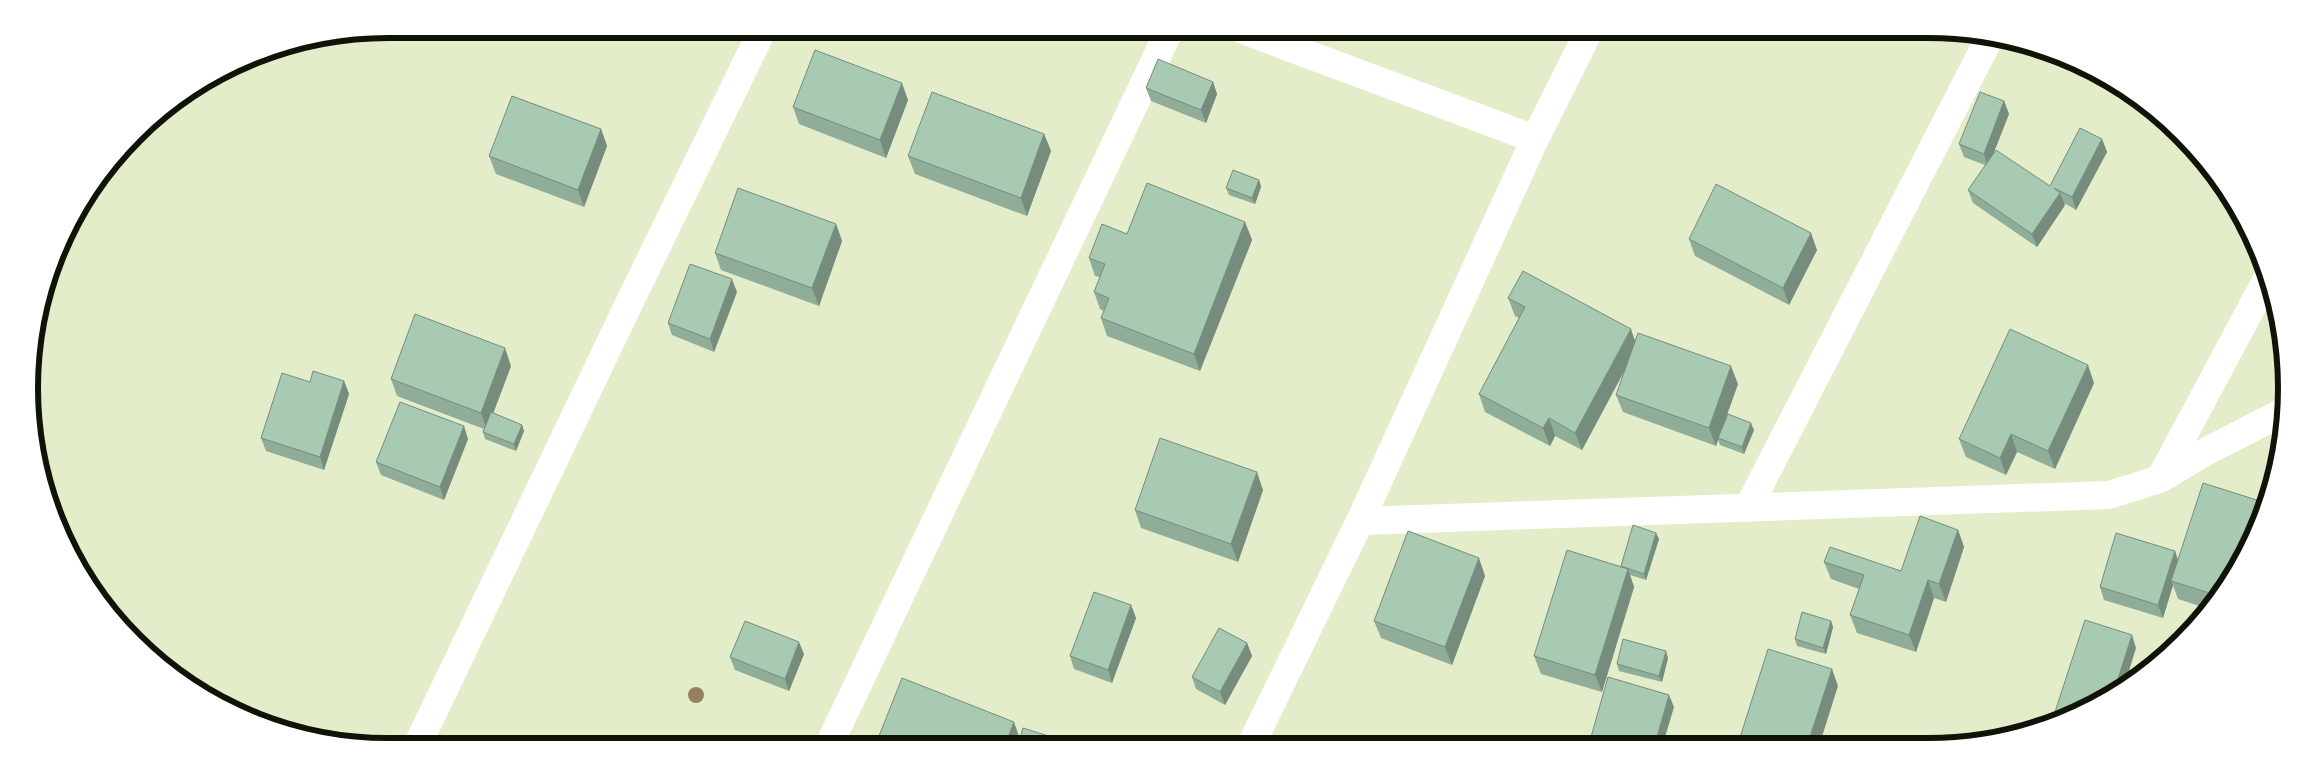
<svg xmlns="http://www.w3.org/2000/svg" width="2316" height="775" font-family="'Open Sans',sans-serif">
  <rect width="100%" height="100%" fill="#e3edc9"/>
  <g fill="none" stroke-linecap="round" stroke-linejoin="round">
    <!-- street -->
    <path stroke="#fff" stroke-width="28" d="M1240 29 1535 139
      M2161 477 2268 277
      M1748 508 1991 35
      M1360 521 2109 495 2160 479 2207 451 2285 411
      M829 745 1170 29
      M1251 745 1360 521 1535 139 1590 29
      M417 746 635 291 763 29"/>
  </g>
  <!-- trees -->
  <circle fill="#96815e" cx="696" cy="695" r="8"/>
  <!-- wall -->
  <path fill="#90ad99" d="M1213 82 1217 94 1206 123 1151 101 1146 88Z
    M908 100 886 158 799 124 793 107Z
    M2004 101 2009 114 1994 152 2050 186 2102 139 2107 152 2076 210 2064 203 2065 205 2037 247 1973 203 1968 190 1985 165 1964 157 1959 144Z
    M601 129 607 146 584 207 496 174 489 156Z
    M1044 134 1051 151 1027 216 915 174 908 156Z
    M1259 180 1261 187 1255 204 1229 195 1226 188Z
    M1245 222 1252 240 1200 371 1107 336 1101 318 1104 311 1100 309 1094 292 1100 277 1095 276 1089 258 1127 234Z
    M836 224 842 241 819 306 721 270 715 253Z
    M1689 239 1817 250 1789 305 1695 256Z
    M737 292 714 352 672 335 668 323Z
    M1508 298 1635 340 1738 384 1722 428 1754 430 1744 454 1720 445 1718 439 1716 446 1623 412 1616 395 1625 370 1582 450 1555 436 1550 446 1485 412 1479 394 1519 318 1515 316Z
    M511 366 493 413 522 425 524 431 516 451 485 439 483 432 484 429 397 396 391 379Z
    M344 381 349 394 324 470 266 451 261 438 310 382Z
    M2094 383 2055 469 2017 452 2006 475 1966 457 1959 439Z
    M468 439 444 500 381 475 376 462Z
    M1263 490 1238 562 1141 528 1135 510Z
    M2263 502V503L2239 567 2206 608 2178 599 2173 585 2163 618 2104 600 2100 587 2175 551 2178 560Z
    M1958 530 1964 547 1946 602 1934 598 1916 652 1857 633 1850 615 1859 589 1831 579 1824 562 1901 571Z
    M1659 539 1646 580 1630 575 1634 587 1602 692 1541 674 1534 656 1621 567Z
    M1485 576 1452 665 1381 638 1374 621Z
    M1131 605 1136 618 1112 683 1074 669 1070 656Z
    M1831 621 1833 627 1826 654 1797 646 1795 639Z
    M1247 643 1252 656 1225 705 1196 689 1192 677Z
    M804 654 789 691 735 670 730 657Z
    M1668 658 1662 682 1619 671 1617 664Z
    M879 736 1020 739 1077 745H882Z"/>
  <!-- shaded-wall -->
  <path fill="#768d7d" d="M1213 82 1217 94 1206 123 1201 110Z
    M902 83 908 100 886 158 880 140Z
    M2004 101 2009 114 1988 167 1984 154Z
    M601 129 607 146 584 207 578 190Z
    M1044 134 1051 151 1027 216 1021 198Z
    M2102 139 2107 152 2076 210 2072 197Z
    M1259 180 1261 187 1255 204 1252 198Z
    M2060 193 2065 205 2037 247 2032 234Z
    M1245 222 1252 240 1200 371 1194 354Z
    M836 224 842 241 819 306 812 288Z
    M1811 233 1817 250 1789 305 1783 288Z
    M732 279 737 292 714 352 710 339Z
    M1631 329 1637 347 1582 450 1575 433Z
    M505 348 511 366 487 430 481 413Z
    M2088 365 2094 383 2055 469 2048 451Z
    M1731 366 1738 384 1716 446 1709 428Z
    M344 381 349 394 324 470 320 457Z
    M1549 418 1555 436 1550 446 1543 428Z
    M1751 423 1754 430 1744 454 1742 447Z
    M522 425 524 431 516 451 514 444Z
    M464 426 468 439 444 500 440 487Z
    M2011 434 2017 452 2006 475 2000 458Z
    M1257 472 1263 490 1238 562 1231 544Z
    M1958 530 1964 547 1946 602 1939 584Z
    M1656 533 1659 539 1646 580 1644 574Z
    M2175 551 2179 564 2171 581 2173 585 2163 618 2158 605Z
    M1479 558 1485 576 1452 665 1445 647Z
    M1628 569 1634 587 1602 692 1595 675Z
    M1928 580 1934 598 1916 652 1909 635Z
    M1131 605 1136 618 1112 683 1108 670Z
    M1831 621 1833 627 1826 654 1823 648Z
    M2132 635 2136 648 2125 684 2114 691Z
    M799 642 804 654 789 691 785 679Z
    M1247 643 1252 656 1225 705 1220 692Z
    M1666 651 1668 658 1662 682 1659 676Z
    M1832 669 1838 686 1820 743H1808Z
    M1669 695 1674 707 1663 744H1655Z
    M1014 722 1020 739 1018 745H1005Z"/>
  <!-- building -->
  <path fill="#a8c9b2" stroke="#768d7d" d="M815 50 902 83 880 140 793 107Z
    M1158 59 1213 82 1201 110 1146 88Z
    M932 92 1044 134 1021 198 908 156Z
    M1980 92 2004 101 1984 154 1959 144Z
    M512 96 601 129 578 190 489 156Z
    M2080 128 2102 139 2072 197 2054 188 2060 193 2032 234 1968 190 1996 150 2050 186Z
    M1233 170 1259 180 1252 198 1226 188Z
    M1147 183 1245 222 1194 354 1101 318 1109 298 1094 292 1105 264 1089 258 1102 224 1127 234Z
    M1716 184 1811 233 1783 288 1689 239Z
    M738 188 836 224 812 288 715 253Z
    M690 264 732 279 710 339 668 323Z
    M1523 271 1631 329 1575 433 1549 418 1543 428 1479 394 1525 307 1508 298Z
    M415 314 505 348 481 413 391 379Z
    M2010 329 2088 365 2048 451 2011 434 2000 458 1959 439Z
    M1638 333 1731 366 1709 428 1616 395Z
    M313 371 344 381 320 457 261 438 282 373 310 382Z
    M400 402 464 426 440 487 376 462Z
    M491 412 522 425 514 444 483 432Z
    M1728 414 1751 423 1742 447 1718 438Z
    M1160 438 1257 472 1231 544 1135 510Z
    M2203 483 2263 502 2239 567 2216 595 2171 581Z
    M1920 516 1958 530 1939 584 1928 580 1909 635 1850 615 1864 575 1824 562 1830 547 1901 571Z
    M1633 525 1656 533 1644 574 1621 566Z
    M1408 531 1479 558 1445 647 1374 621Z
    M2116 533 2175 551 2158 605 2100 587Z
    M1567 550 1628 569 1595 675 1534 656Z
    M1094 592 1131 605 1108 670 1070 656Z
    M1802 612 1831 621 1823 648 1795 639Z
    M2085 620 2132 635 2114 691 2087 709 2056 719 2053 718Z
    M745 621 799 642 785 679 730 657Z
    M1219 628 1247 643 1220 692 1192 677Z
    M1623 639 1666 651 1659 676 1617 664Z
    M1768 649 1832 669 1808 743 1738 744Z
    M1608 677 1669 695 1655 744H1589Z
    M902 678 1014 722 1005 745H902L879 736Z
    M1023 728 1077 745H1018Z"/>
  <!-- crop -->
  <path d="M0 0H2316V775H0ZM388 38H1928A350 350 0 0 1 2278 388V388A350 350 0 0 1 1928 738H388A350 350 0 0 1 38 388V388A350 350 0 0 1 388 38Z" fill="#fff" fill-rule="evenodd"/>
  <path fill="none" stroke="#101307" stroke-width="6" d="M388 38H1928A350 350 0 0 1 2278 388V388A350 350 0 0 1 1928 738H388A350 350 0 0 1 38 388V388A350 350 0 0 1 388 38Z"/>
</svg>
